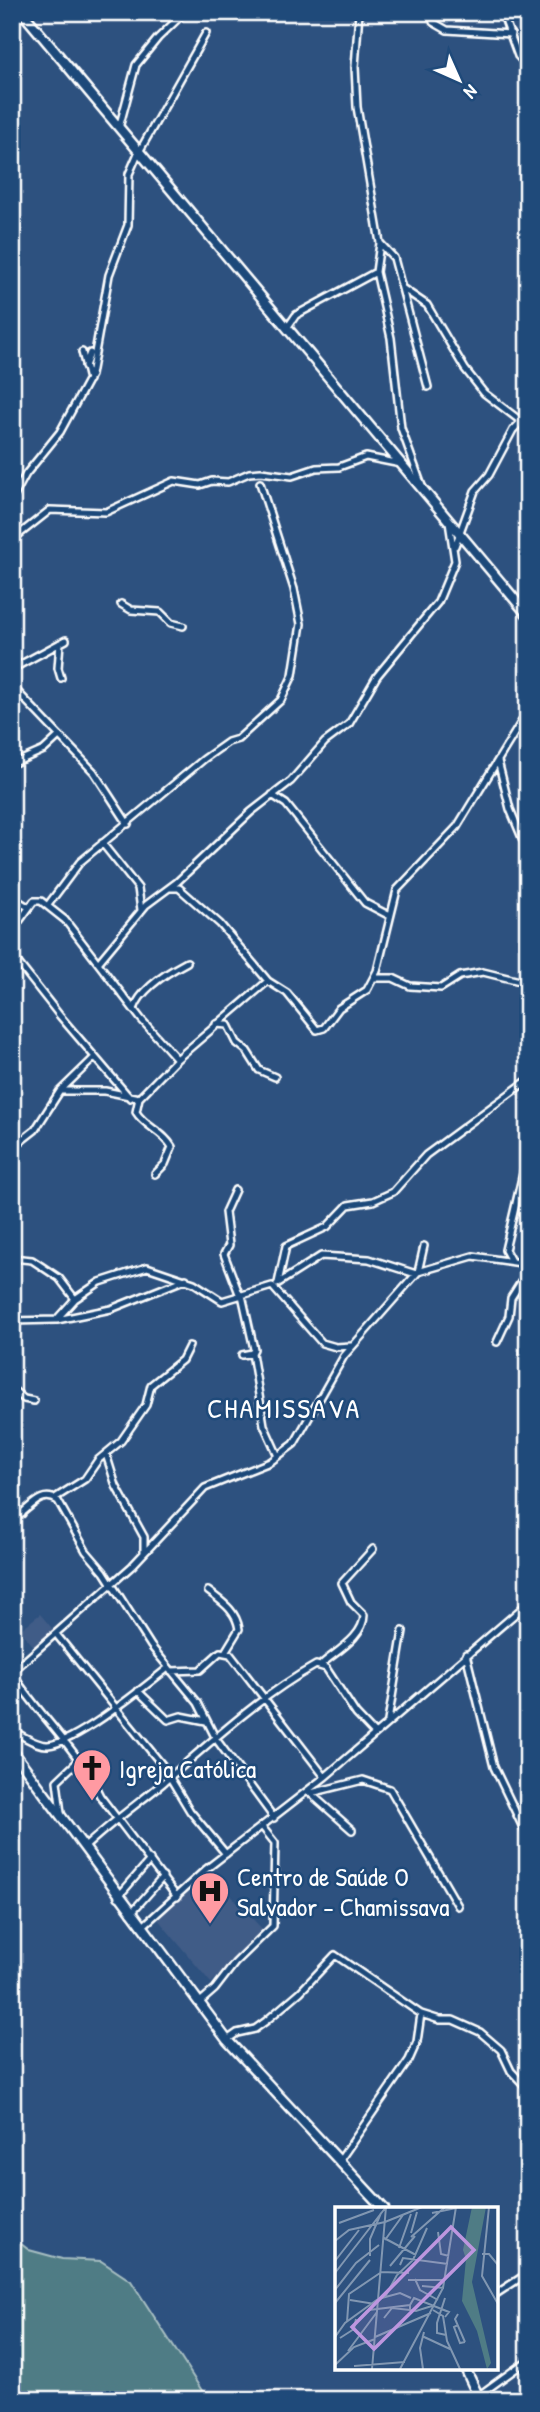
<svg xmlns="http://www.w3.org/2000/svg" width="540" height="2412" font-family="'Patrick Hand',sans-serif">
  <rect width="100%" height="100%" fill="#2d517f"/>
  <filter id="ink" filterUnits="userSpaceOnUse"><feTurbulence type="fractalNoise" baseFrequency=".0143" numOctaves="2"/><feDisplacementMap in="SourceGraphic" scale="14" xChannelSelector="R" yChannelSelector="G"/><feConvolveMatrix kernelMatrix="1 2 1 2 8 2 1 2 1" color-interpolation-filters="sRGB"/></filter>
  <g filter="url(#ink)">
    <!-- built -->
    <path fill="#415c87" d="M40 1614 56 1633 36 1649 20 1630Z
      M211 1874 264 1931 211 1983 157 1918Z"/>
    <!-- green -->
    <path fill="#4f7c85" stroke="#a7bec2" stroke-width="2" d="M12 2237 29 2250 62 2259 101 2261 131 2281 208 2400H12Z"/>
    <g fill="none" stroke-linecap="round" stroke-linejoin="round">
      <!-- street casing -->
      <g stroke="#fff" stroke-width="10">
        <path id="street" d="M359 12 355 67 357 107 380 243 376 272 391 338 401 428 422 486
          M502 12 518 56 528 67
          M430 13 433 22 447 30 511 34
          M527 98 528 97
          M119 128 136 65 158 38 185 12
          M139 152 206 33
          M380 243 394 258 428 387
          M402 288 427 305 465 369 484 393 522 422
          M287 328 296 315 376 272
          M82 352 89 380
          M85 366 90 353
          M12 500 26 474 60 432 91 375 109 275 128 225 129 174 139 151
          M12 540 50 510 106 512 174 481 200 485 212 481 228 482 249 473 261 472 292 476 316 468 339 467 366 457 401 464
          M455 546 475 491 489 475 513 430 528 415
          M121 604 131 610 160 612 171 623 183 626
          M60 643 58 668 61 678
          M12 669 66 640
          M12 686 94 772 128 824
          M498 761 510 809 528 852
          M12 764 44 750 58 737
          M272 795 286 804 365 903 390 916
          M102 843 138 888 141 910
          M171 888H179L220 924 268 981
          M12 897 28 907
          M48 905 80 862 204 759 228 742 238 739 281 700 293 675 301 624 294 589 260 483
          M12 931 34 901H41L65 920 98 963
          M12 955 60 1016 130 1098
          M374 978H393L410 986 441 988 460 976 483 972 528 983
          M134 1009C141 988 168 972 187 962
          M216 1024 228 1025 237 1043 247 1051 259 1070 275 1077
          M177 1059 268 981 287 993 317 1030 324 1028 339 1008 367 990 377 971 397 890 457 827 528 711
          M60 1091 95 1057
          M139 1098 136 1112C145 1127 163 1131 172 1147L165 1164 155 1174
          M12 1148 35 1130 60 1091H105L139 1098 177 1059 141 1019 98 963 146 905 177 882 251 812 291 781 325 742 349 724 377 676 438 602 455 561 449 522
          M235 1190 225 1212 229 1245 224 1254 240 1296
          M12 1258 32 1260 59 1278 75 1299
          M511 1261 505 1250 528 1152
          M418 1272 424 1246
          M278 1283 286 1246 327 1227 348 1205 373 1201 393 1192 426 1155 528 1080
          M277 1284 321 1256 369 1259 416 1274
          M242 1295 254 1349 252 1353 242 1355
          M57 1320 111 1309 186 1279
          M12 1321 56 1320 75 1299 100 1282 147 1267 194 1283 222 1301 272 1286 322 1343 336 1347 351 1346
          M497 1342 509 1316 511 1298 528 1271
          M252 1353 264 1425 278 1456
          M12 1389 24 1399 34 1401
          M106 1454 116 1486 144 1537V1552
          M55 1498 85 1479 98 1460 121 1441 146 1405 151 1385 182 1360 189 1346
          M12 1506 22 1514
          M12 1520C28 1512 40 1488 58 1501L86 1551 104 1572 151 1646 198 1703 216 1739 274 1818
          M208 1591C222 1602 236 1610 239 1629L225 1652
          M56 1634 163 1766 190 1811 226 1854
          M466 1654 494 1767 528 1838
          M322 1664C335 1652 364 1637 364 1615L351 1602 342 1583 373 1549
          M171 1671 200 1670 220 1652 230 1654 325 1777
          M12 1672 132 1566 205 1488 270 1462 294 1444 344 1356 418 1272 473 1256 528 1264
          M12 1673C39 1716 79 1750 100 1796L177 1897
          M138 1691 168 1720 181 1716 206 1721
          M388 1721 403 1631
          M12 1731C23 1735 36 1746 48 1745 76 1743 144 1687 168 1668
          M310 1793 352 1830
          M311 1793 363 1780 390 1789 458 1906
          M61 1813 57 1781 78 1761
          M84 1848C109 1824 136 1805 163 1783 212 1741 260 1696 316 1665L326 1668 356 1714 375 1734
          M118 1897 150 1860
          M131 1913 163 1877
          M142 1927 205 1870 325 1777 528 1603
          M199 2003 215 1989 235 1963 273 1926 275 1843 263 1828
          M227 2040 237 2033 255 2029 266 2021 300 1992 335 1955 421 2014 440 2020H453L480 2032 501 2050 511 2071 528 2089
          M340 2160 409 2060 417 2042 421 2014
          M496 2294 528 2273
          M478 2396 528 2360"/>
      </g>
      <!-- secondary casing -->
      <g stroke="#fff" stroke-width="13">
        <path id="secondary" d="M22 12 528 615
          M12 1750 227 2040 384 2209
          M465 2368 480 2400"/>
      </g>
      <!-- street -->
      <use href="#street" stroke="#1f4a7a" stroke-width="5"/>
      <!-- secondary -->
      <use href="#secondary" stroke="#1f4a7a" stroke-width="8"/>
    </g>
  </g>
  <!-- icons -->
  <defs>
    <g id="church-pin" transform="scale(2.0125)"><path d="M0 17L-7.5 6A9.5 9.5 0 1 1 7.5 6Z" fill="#ff9aa2" stroke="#1f4a7a"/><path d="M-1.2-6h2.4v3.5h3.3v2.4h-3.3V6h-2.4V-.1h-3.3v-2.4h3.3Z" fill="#111"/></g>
    <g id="hospital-pin" transform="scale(2.0125)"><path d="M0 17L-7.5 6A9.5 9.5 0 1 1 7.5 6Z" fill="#ff9aa2" stroke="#1f4a7a"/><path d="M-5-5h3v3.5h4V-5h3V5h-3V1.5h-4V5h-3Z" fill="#111"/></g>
  </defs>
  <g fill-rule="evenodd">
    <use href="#church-pin" x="92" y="1768"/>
    <use href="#hospital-pin" x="210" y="1891"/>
  </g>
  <g text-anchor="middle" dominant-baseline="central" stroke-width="5" stroke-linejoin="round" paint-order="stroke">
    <!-- poi labels -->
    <g font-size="26" fill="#fff" stroke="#1f4a7a" text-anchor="start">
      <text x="119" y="1768">Igreja Católica</text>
      <text x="237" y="1876">Centro de Saúde O<tspan x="237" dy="30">Salvador - Chamissava</tspan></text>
    </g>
    <!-- neighbourhood labels -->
    <g font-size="28" letter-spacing="2" fill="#fff" stroke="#1f4a7a">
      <text x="284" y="1408">CHAMISSAVA</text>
    </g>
  </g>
  <!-- overview -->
  <g transform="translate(335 2207)">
    <rect width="163" height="163" fill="#2d517f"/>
    <path d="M137 0H151L137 75 156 156 152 162 142 124 127 94 131 52 128 43Z" fill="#4f7c85"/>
    <path fill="none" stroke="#8197b2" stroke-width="2" d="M154 0 147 69 163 97M97 6 121 1M50 15 87 0M4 16 39 3M103 25 106 47 114 49M76 26 82 5M76 30 110 0M49 31 81 48M50 33 68 8M0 34 14 23 50 15M64 41 76 7M147 47H154L163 58M35 49V32L46 6M0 54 24 23M65 58 68 51 113 57M55 59 80 29M46 65 74 66M0 66 51 0M62 68 78 53 92 21M80 72 85 83 103 93M73 73H110M87 79 109 81M0 83 21 56 44 38M50 90 62 68M110 91 102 116V126L111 128M43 92 65 86 76 91M15 93 40 97M0 96 35 53M75 98V103L81 104 100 98M34 103 75 98 79 91 114 105 110 110M98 103 108 109 112 134 125 162M123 107 120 112 130 135M49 111 57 101 75 103M12 115 14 87 45 66M123 118 119 120 125 136 130 135M87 129 115 142M0 130 10 116 43 92M40 130 96 106M5 131 19 122 21 112M13 144 42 105M0 158 19 140 40 132M19 159 70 155M37 162 51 0M65 162 108 81 121 0M88 162 85 141 89 125"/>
    <path fill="#bd96df" fill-opacity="0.15" stroke="#bd96df" stroke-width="3.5" d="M116 20 139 43 39 142 17 120Z"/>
    <rect width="163" height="163" fill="none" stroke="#fff" stroke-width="3.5"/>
  </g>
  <!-- margin -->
  <rect width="540" height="2412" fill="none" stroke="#1f4a7a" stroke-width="42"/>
  <rect x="21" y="21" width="498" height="2370" fill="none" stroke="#fff" stroke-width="2.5" filter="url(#ink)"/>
  <!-- north arrow -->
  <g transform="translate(459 80) rotate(135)" stroke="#1f4a7a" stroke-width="5" paint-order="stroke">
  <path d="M0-5L12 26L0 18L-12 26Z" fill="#ffffff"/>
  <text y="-10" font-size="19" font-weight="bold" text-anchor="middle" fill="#ffffff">N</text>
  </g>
</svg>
